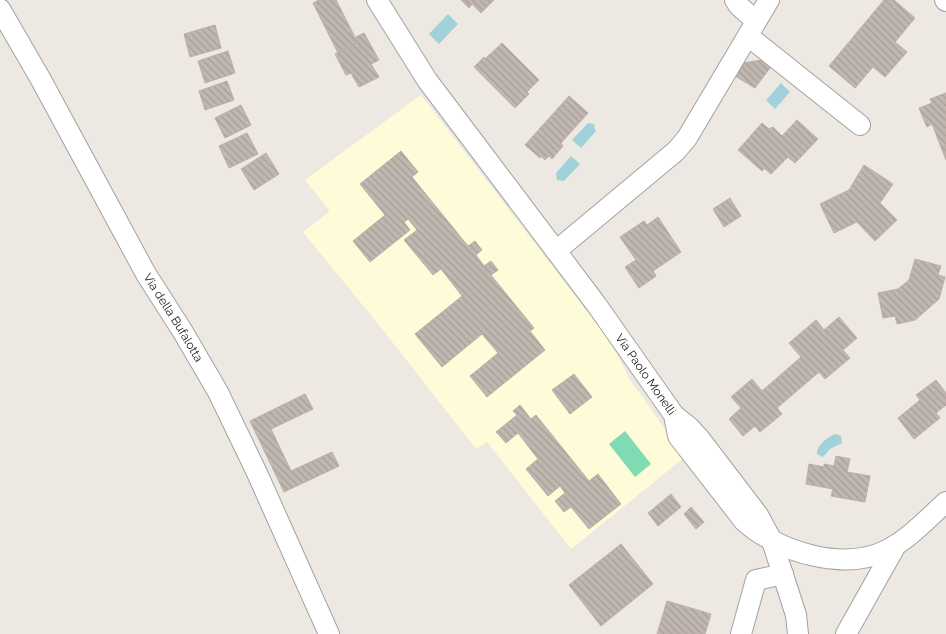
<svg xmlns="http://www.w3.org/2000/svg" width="946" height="634" font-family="Raleway,sans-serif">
  <defs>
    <pattern id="building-back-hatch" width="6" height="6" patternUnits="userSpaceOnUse" patternTransform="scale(1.25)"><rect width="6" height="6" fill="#c1b7b1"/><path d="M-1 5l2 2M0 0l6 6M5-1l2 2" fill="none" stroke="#a59d98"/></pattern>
  </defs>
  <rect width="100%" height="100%" fill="#ede8e1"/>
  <!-- education -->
  <path fill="#fefcd8" d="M421 95 612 344 630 380 685 457 571 549 487 442 476 449 379 325 303 232 330 211 305 180Z"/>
  <!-- pitch -->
  <path fill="#7fdcb2" d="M625 431 651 464 635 477 609 444Z"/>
  <!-- water -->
  <path fill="#a1d1da" d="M448 14 458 24 439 44 429 34Z
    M781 83 790 92 775 109 766 100Z
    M588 123 594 124 595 129 596 131 581 148 572 140Z
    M571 156 580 164 564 181 557 180 556 173Z
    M835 434 841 436 842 443 830 449 823 457 817 454C817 444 827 438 835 434Z"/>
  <!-- building -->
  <path fill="url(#building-back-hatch)" stroke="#beaea4" d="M319 0H336L358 43 338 53 313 3Z
    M461 0H494L481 13 472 4 469 8Z
    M884 0H894L915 18 895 42 907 52 885 77 873 67 855 88 829 66Z
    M215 25 221 48 190 57 184 34Z
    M364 33 379 60 371 64 379 77 359 87 351 73 346 75 335 54 358 43 356 37Z
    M502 43 539 80 527 92 529 94 515 108 474 67 484 57 485 59Z
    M228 51 235 73 205 83 198 61Z
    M761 60 770 68 755 88 735 76 743 63Z
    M227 81 234 100 205 110 199 91Z
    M946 93V160L932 124 927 127 919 108 932 103 930 99Z
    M569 96 588 113 561 143 563 146 552 159 549 156 545 160 541 156 540 158 525 145Z
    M241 105 251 125 225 138 215 118Z
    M797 120 818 139 795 163 788 157 771 174 764 168 762 171 738 150 762 123 769 129 773 127 782 136Z
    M247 133 258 154 229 168 219 146Z
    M401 151 418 172 412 177 468 246 475 241 482 250 476 255 484 266 491 261 498 270 491 275 534 328 530 331 545 350 487 397 470 376 498 353 482 334 442 367 415 334 462 296 441 269 433 275 404 240 417 230 408 219 404 222 410 230 370 262 353 241 385 215 360 184Z
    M266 153 279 174 254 190 241 169Z
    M864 165 893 184 880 203 897 220 875 241 857 222 834 233 820 204 849 190Z
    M730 198 741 216 724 227 713 209Z
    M658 217 681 252 653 271 656 276 639 288 625 267 636 260 620 237 644 221 647 225Z
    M915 259 941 266 938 275 945 277 939 299 915 320 897 324 895 316 883 318 878 293 898 289 909 280Z
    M839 317 857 338 843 350 850 358 825 379 819 372 777 408 782 414 760 432 755 426 743 436 729 419 741 408 731 397 752 379 762 391 801 357 789 343 816 320 824 330Z
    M574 374 592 397 570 414 552 390Z
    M936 380 946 393V405L936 413 940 418 914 439 898 418 920 400 916 395Z
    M305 394 313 409 271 429 291 471 332 452 339 466 284 492 250 421Z
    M520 405 531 419 536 415 589 481 598 474 621 504 589 529 571 507 564 512 555 501 565 493 560 486 548 496 526 469 538 459 518 433 506 443 496 432 517 415 513 411Z
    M836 456 850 459 847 472 870 476 865 502 831 496 833 489 806 484 809 464 824 467V464L834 466Z
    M671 494 681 507 658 526 648 513Z
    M691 507 704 522 696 529 684 514Z
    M621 544 653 584 601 626 569 585Z
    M667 601 711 614 705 634H657Z"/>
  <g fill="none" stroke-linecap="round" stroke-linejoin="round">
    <!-- minor casing -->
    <g stroke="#a2a2a2" stroke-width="22">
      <g id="minor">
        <path id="s1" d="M377 0 427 80 596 304 674 415 678 436 744 521C778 552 844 572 887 550 909 539 928 518 946 502"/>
        <path d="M735 0 739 6 756 21"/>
        <path d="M945 0 946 1"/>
        <path id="s2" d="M0 9 40 78 146 274 183 332 218 392 257 473 329 634"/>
        <path d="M748 36 860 125"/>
        <path d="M556 251 676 151 687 138 769 0"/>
        <path d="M674 415 689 427 700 439 758 515 772 541 796 615 798 634"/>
        <path d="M741 634 756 580 783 574"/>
        <path d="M846 634 896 545"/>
      </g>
    </g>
    <!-- minor -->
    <use href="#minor" stroke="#fff" stroke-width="20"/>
  </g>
  <g text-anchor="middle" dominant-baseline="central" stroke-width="4.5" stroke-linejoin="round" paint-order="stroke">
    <!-- street labels -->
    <g font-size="12" fill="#1b1b1b" stroke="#fff">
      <text stroke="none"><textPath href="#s2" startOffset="354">Via della Bufalotta</textPath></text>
      <text stroke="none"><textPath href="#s1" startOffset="461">Via Paolo Monelli</textPath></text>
    </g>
  </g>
</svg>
